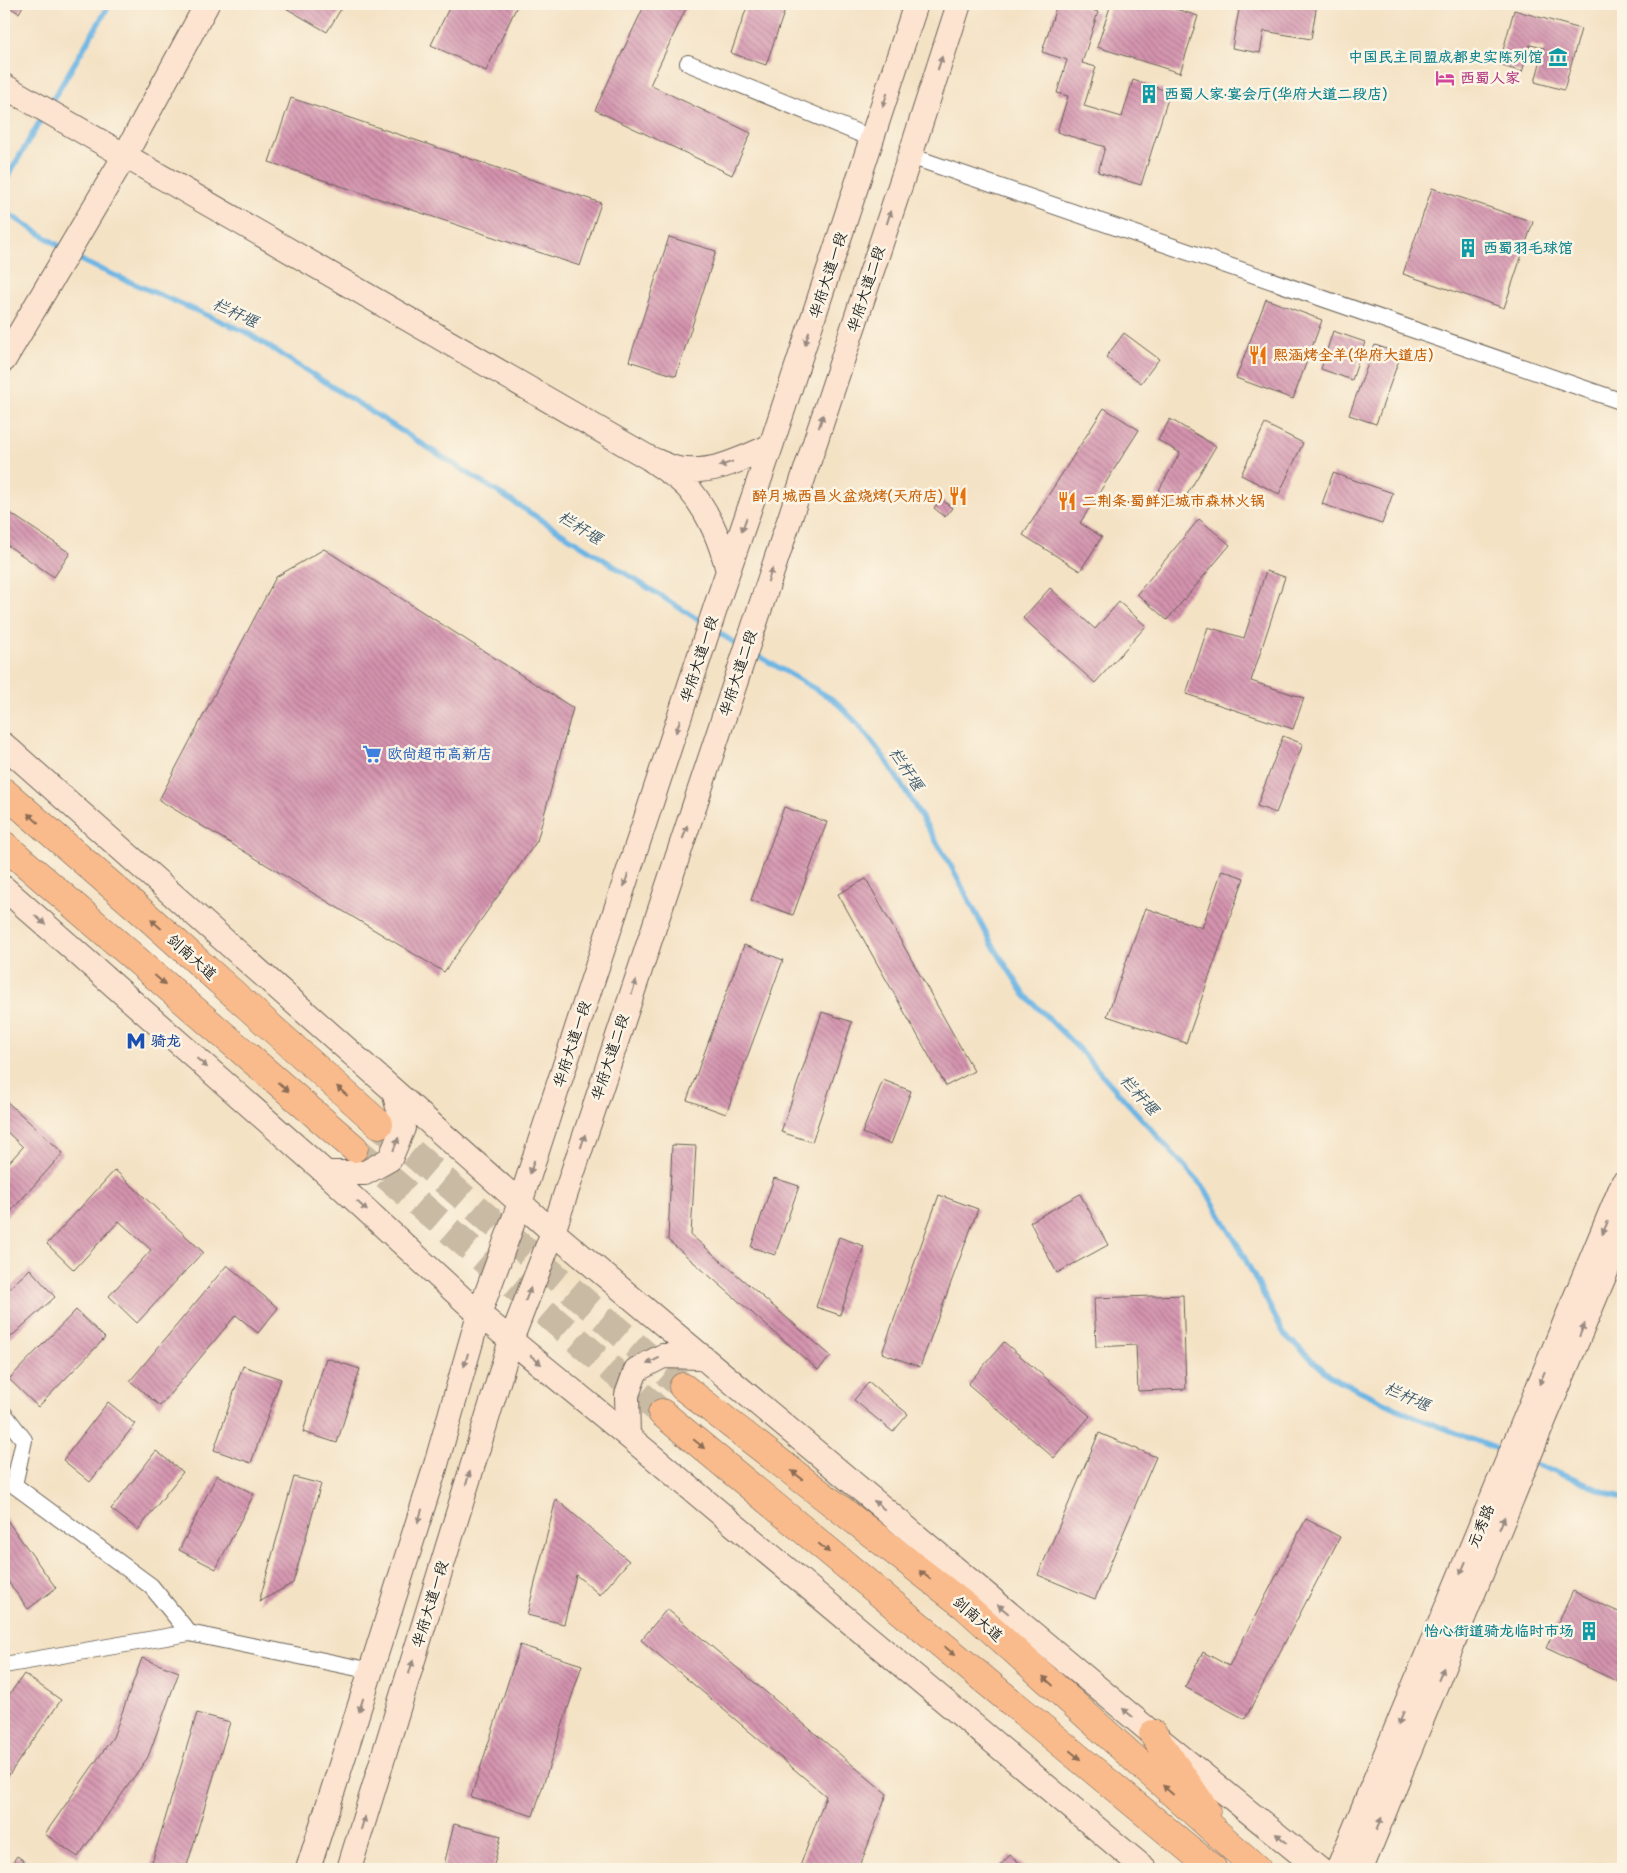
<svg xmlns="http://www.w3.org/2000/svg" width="1627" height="1873" font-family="'Comic Neue','LXGW WenKai TC',sans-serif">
  <defs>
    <pattern id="building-back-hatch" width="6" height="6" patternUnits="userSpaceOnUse" patternTransform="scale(1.25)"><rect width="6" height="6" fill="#d493ae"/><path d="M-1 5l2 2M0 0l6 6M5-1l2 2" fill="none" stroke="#ab778d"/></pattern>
  </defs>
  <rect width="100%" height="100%" fill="#fcf5e5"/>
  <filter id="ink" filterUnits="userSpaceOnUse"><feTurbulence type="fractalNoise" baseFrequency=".02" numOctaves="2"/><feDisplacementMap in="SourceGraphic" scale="10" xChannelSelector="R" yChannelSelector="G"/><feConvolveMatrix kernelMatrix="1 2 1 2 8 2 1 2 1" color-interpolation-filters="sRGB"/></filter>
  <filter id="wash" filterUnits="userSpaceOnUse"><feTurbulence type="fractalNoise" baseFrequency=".0096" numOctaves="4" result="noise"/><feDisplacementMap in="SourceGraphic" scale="20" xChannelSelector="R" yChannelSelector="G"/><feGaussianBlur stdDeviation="1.12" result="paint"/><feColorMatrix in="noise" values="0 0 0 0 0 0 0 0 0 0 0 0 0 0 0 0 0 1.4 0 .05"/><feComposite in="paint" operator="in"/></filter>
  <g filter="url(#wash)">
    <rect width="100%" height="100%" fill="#f4e2c5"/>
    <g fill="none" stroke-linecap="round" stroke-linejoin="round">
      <!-- stream -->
      <path stroke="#6cb5e4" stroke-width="5.5" d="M49 106 110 4
        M4 183 43 116
        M4 211 64 249
        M72 254 86 263 246 332 705 624
        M713 629 741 647
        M752 652 834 700 858 724 883 756 908 795 951 866 992 944 1025 995 1079 1049 1205 1189 1240 1249 1284 1334 1330 1376 1410 1415 1505 1452
        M1532 1463 1623 1499"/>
    </g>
    <g id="blocks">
      <!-- building -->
      <path fill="url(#building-back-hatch)" d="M4 4H24L19 13Z
        M279 4H344L327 32Z
        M451 4H518L486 71 431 45Z
        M645 4H688L650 85 751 133 732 175 595 110Z
        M748 4H787L766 65 731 53Z
        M1057 4H1072L1098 12 1082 63 1096 67 1084 106 1122 117 1133 80 1170 92 1141 185 1098 172 1105 147 1057 132 1068 96 1057 93 1067 60 1042 52Z
        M1111 4H1160L1198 16 1180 73 1097 47Z
        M1240 4H1285L1296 6 1297 4H1317L1311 39 1264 31 1260 53 1232 48Z
        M1514 10 1581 29 1564 90 1535 82 1544 48 1530 45 1522 72 1499 65Z
        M291 98 601 203 580 266 269 162Z
        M1432 188 1533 222 1504 308 1403 274Z
        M669 237 716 251 676 376 629 361Z
        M1266 299 1322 320 1293 399 1236 378Z
        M1333 331 1365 342 1352 380 1321 369Z
        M1124 333 1159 359 1141 383 1106 357Z
        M1375 345 1401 354 1376 424 1349 415Z
        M1104 408 1139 430 1080 523 1102 537 1080 571 1023 535Z
        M1170 419 1216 446 1179 508 1156 495 1180 453 1158 440Z
        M1265 424 1303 443 1279 494 1241 475Z
        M1333 473 1393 493 1382 524 1322 504Z
        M941 499 952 508 945 517 934 508Z
        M4 509 70 553 54 577 4 543Z
        M1199 519 1230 545 1167 620 1137 594Z
        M324 549 573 708 537 841 444 972 159 800 276 577Z
        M1266 571 1285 577 1251 681 1304 698 1293 729 1186 694 1208 627 1244 638Z
        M1050 588 1095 629 1119 602 1146 626 1095 683 1023 618Z
        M1283 736 1303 744 1276 813 1257 806Z
        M784 807 827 822 793 915 751 900Z
        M1222 870 1244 878 1186 1043 1107 1016 1145 908 1202 928Z
        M866 879 974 1071 946 1086 838 894Z
        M744 945 783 960 726 1114 687 1100Z
        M822 1012 852 1022 812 1142 781 1132Z
        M883 1080 911 1091 891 1144 862 1133Z
        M4 1099 63 1153 4 1219V1168L23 1147 4 1129Z
        M672 1145 696 1146 691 1235 831 1356 818 1370 668 1240Z
        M115 1170 203 1252 137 1323 109 1296 151 1250 119 1221 74 1270 47 1244Z
        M774 1178 799 1186 775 1255 751 1247Z
        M1080 1194 1108 1245 1057 1273 1030 1222Z
        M939 1195 978 1209 920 1367 882 1353Z
        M839 1237 864 1246 840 1315 816 1307Z
        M227 1265 278 1308 258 1333 236 1315 160 1406 130 1381Z
        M30 1269 55 1297 4 1343V1293Z
        M1183 1295 1186 1389 1138 1391 1136 1345 1096 1347 1094 1298Z
        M76 1310 105 1338 38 1407 9 1379Z
        M1004 1342 1090 1416 1054 1458 968 1384Z
        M326 1358 360 1369 337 1443 303 1432Z
        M243 1366 281 1379 251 1463 214 1450Z
        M869 1382 908 1414 893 1432 854 1400Z
        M108 1402 135 1424 90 1482 63 1460Z
        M1099 1433 1156 1457 1095 1599 1038 1575Z
        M156 1451 183 1472 138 1530 111 1509Z
        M217 1475 254 1494 216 1569 179 1550Z
        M294 1477 321 1484 293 1583 259 1602Z
        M556 1499 629 1561 600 1595 576 1575 564 1624 527 1615Z
        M4 1516 56 1588 28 1609 4 1576Z
        M1306 1519 1340 1537 1245 1719 1185 1687 1203 1652 1229 1666Z
        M1573 1591 1623 1614V1684L1546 1648Z
        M667 1609 887 1794 859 1869H799L826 1796 641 1640Z
        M520 1645 582 1665 533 1816 471 1797Z
        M142 1658 179 1672 148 1757 78 1857 45 1834 113 1737Z
        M24 1674 61 1700 4 1782V1702Z
        M197 1713 230 1722 186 1869H150Z
        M454 1824 501 1836 493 1869H443Z
        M1010 1855 1027 1869H997Z
        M17 1856 36 1869H8Z"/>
    </g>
  </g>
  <g filter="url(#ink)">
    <use href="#blocks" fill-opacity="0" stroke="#686157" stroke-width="1"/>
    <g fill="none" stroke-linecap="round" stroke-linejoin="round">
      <!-- highway-tunnel -->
      <path stroke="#c9baa3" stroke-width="28" stroke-dasharray="28 14" stroke-linecap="butt" d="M380 1125 683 1387
        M354 1148 662 1413"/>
      <!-- street casing -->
      <g stroke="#686157" stroke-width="18">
        <path id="street" d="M688 63 873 139
          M910 156 1623 402
          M4 1414 24 1440 14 1485 151 1586 189 1633
          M4 1665 189 1633 372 1671"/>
      </g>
      <!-- secondary casing -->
      <g stroke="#686157" stroke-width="26">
        <path id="secondary" d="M4 86 649 458
          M4 360 124 157 207 4
          M728 571C721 542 709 513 690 490 679 477 662 468 649 458 659 462 669 467 678 469 712 475 741 459 771 446
          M4 745 553 1232 1153 1734 1319 1869
          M4 888 326 1173 479 1314 628 1436 1145 1869
          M326 1173H365L390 1159 403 1128 394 1091
          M628 1436 627 1395 636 1370 663 1356 700 1357
          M308 1869 435 1468 479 1314 520 1203 591 985 717 603 771 446 916 4
          M349 1869 511 1340 553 1232 910 156 959 4
          M1338 1869 1623 1183
          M1361 1869 1536 1439 1623 1231"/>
      </g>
      <!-- highway casing -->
      <g stroke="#686157" stroke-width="29">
        <path id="highway" d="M4 792 148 917 379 1124
          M4 845 354 1148
          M683 1387 965 1606 1257 1869
          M662 1413 1213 1869
          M1153 1734 1206 1811"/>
      </g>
      <!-- street -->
      <use href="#street" stroke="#fff" stroke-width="16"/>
      <!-- secondary -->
      <use href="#secondary" stroke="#fde4d1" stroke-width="24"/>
      <!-- highway -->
      <use href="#highway" stroke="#fabb8c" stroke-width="28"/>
    </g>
    <!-- one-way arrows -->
    <defs><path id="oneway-solid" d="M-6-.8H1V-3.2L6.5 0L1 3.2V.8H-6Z" transform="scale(1.25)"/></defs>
    <g fill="#988a80">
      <use href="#oneway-solid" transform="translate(940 63) rotate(-72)"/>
      <use href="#oneway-solid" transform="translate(885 100) rotate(108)"/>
      <use href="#oneway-solid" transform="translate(889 217) rotate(-72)"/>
      <use href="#oneway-solid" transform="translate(807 338) rotate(108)"/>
      <use href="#oneway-solid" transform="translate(821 421) rotate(-72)"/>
      <use href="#oneway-solid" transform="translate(726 464) rotate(160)"/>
      <use href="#oneway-solid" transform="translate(744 525) rotate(109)"/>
      <use href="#oneway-solid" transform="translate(770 575) rotate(-72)"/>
      <use href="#oneway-solid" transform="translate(678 726) rotate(108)"/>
      <use href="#oneway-solid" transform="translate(685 832) rotate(-72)"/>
      <use href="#oneway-solid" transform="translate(626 880) rotate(108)"/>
      <use href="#oneway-solid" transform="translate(40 920) rotate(41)"/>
      <use href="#oneway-solid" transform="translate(634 987) rotate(-72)"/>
      <use href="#oneway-solid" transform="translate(202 1063) rotate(41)"/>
      <use href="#oneway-solid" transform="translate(583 1141) rotate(-72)"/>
      <use href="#oneway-solid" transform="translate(396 1144) rotate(-68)"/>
      <use href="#oneway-solid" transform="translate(532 1167) rotate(108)"/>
      <use href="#oneway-solid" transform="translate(362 1206) rotate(43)"/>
      <use href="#oneway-solid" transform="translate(1605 1228) rotate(113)"/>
      <use href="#oneway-solid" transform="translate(528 1294) rotate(-69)"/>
      <use href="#oneway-solid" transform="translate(1582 1330) rotate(-67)"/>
      <use href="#oneway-solid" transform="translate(466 1360) rotate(106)"/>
      <use href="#oneway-solid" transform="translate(536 1360) rotate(39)"/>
      <use href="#oneway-solid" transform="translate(653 1361) rotate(153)"/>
      <use href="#oneway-solid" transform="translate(1542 1378) rotate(113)"/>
      <use href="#oneway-solid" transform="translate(468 1478) rotate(-73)"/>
      <use href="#oneway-solid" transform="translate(879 1505) rotate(-140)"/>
      <use href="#oneway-solid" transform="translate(420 1516) rotate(107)"/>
      <use href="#oneway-solid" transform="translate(1502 1523) rotate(-68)"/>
      <use href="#oneway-solid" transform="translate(1463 1568) rotate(113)"/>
      <use href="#oneway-solid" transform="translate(1003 1609) rotate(-140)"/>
      <use href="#oneway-solid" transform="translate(411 1667) rotate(-73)"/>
      <use href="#oneway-solid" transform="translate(1441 1674) rotate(-68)"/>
      <use href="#oneway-solid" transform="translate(361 1705) rotate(108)"/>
      <use href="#oneway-solid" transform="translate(1128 1713) rotate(-140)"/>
      <use href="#oneway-solid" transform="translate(1401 1718) rotate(113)"/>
      <use href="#oneway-solid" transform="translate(363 1823) rotate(-73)"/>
      <use href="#oneway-solid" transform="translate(1379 1824) rotate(-68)"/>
      <use href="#oneway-solid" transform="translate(1281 1838) rotate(-141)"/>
    </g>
    <g fill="#8b6c54">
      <use href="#oneway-solid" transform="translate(33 818) rotate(-139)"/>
      <use href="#oneway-solid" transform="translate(156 924) rotate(-138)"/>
      <use href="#oneway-solid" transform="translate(160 980) rotate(41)"/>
      <use href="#oneway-solid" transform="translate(283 1087) rotate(41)"/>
      <use href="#oneway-solid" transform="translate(342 1091) rotate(-138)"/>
      <use href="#oneway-solid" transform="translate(699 1444) rotate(40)"/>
      <use href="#oneway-solid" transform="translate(797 1475) rotate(-142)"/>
      <use href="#oneway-solid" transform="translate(824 1548) rotate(40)"/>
      <use href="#oneway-solid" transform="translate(925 1575) rotate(-142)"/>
      <use href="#oneway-solid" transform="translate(950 1651) rotate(40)"/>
      <use href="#oneway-solid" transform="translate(1048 1681) rotate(-138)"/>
      <use href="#oneway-solid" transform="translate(1075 1755) rotate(40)"/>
      <use href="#oneway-solid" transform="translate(1168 1790) rotate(-138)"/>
    </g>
  </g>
  <!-- icons -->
  <defs>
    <g id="museum-bare" transform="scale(1.5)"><path d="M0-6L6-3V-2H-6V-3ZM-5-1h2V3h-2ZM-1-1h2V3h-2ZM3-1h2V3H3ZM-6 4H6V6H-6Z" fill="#0f9aa8" stroke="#fcf5e5" stroke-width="2.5" paint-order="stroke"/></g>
    <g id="hotel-bare" transform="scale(1.5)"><path d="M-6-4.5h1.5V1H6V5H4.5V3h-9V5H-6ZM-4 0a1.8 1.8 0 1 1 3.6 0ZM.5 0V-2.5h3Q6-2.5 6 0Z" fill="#d1479c" stroke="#fcf5e5" stroke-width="2.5" paint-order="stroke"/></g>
    <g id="building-bare" transform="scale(1.5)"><path d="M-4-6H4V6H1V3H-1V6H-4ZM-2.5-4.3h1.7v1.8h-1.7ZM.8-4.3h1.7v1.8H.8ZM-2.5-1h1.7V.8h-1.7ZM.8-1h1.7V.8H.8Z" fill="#0f9aa8" stroke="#fcf5e5" stroke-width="2.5" paint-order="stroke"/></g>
    <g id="restaurant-bare" transform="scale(1.5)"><path d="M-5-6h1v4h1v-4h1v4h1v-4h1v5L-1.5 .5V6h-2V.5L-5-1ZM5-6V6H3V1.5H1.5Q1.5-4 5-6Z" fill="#e8710a" stroke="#fcf5e5" stroke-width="2.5" paint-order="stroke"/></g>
    <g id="supermarket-bare" transform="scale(1.5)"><path d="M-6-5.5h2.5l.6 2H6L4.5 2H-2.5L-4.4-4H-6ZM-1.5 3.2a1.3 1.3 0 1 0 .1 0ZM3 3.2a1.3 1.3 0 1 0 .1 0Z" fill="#3f7fe0" stroke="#fcf5e5" stroke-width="2.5" paint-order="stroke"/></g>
    <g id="metro-bare" transform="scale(1.5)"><path d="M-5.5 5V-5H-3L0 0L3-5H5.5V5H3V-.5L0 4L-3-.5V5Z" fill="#1a4fb4" stroke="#fcf5e5" stroke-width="2.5" paint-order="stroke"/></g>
  </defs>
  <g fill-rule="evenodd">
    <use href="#museum-bare" x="1558" y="57"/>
    <use href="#hotel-bare" x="1445" y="78"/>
    <use href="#building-bare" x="1149" y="94"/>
    <use href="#building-bare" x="1468" y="248"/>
    <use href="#restaurant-bare" x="1258" y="355"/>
    <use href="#restaurant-bare" x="958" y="496"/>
    <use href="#restaurant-bare" x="1067" y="501"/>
    <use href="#supermarket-bare" x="372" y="754"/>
    <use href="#metro-bare" x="136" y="1041"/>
    <use href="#building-bare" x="1589" y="1631"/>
  </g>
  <g text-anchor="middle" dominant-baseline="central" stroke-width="5" stroke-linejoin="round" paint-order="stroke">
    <!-- culture labels -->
    <g font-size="15" font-weight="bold" fill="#0d838f" stroke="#fcf5e5" text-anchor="end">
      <text x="1543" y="57">中国民主同盟成都史实陈列馆</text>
      <text x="1164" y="94" text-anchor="start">西蜀人家·宴会厅(华府大道二段店)</text>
      <text x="1483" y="248" text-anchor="start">西蜀羽毛球馆</text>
      <text x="1574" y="1631">怡心街道骑龙临时市场</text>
    </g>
    <!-- hotel labels -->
    <g font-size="15" font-weight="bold" fill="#b23c85" stroke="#fcf5e5" text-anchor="start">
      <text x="1460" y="78">西蜀人家</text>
    </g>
    <!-- street labels -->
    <g font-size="15" fill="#1c1c1c" stroke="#fcf5e5">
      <text transform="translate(828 275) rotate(-72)">华府大道一段</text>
      <text transform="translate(866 289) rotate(-72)">华府大道二段</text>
      <text transform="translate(699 659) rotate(-72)">华府大道一段</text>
      <text transform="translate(738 673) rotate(-72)">华府大道二段</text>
      <text transform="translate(192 957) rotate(42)">剑南大道</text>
      <text transform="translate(572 1044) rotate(-72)">华府大道一段</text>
      <text transform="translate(610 1057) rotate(-72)">华府大道二段</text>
      <text transform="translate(1481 1526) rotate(-67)">元秀路</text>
      <text transform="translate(430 1604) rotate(-73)">华府大道一段</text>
      <text transform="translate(978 1619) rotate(41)">剑南大道</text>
    </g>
    <!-- food labels -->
    <g font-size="15" font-weight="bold" fill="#c56008" stroke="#fcf5e5" text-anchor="start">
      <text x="1273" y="355">熙涵烤全羊(华府大道店)</text>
      <text x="943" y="496" text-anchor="end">醉月城西昌火盆烧烤(天府店)</text>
      <text x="1082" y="501">二荆条·蜀鲜汇城市森林火锅</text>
    </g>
    <!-- shop labels -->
    <g font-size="15" font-weight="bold" fill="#366cbe" stroke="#fcf5e5" text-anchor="start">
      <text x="387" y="754">欧尚超市高新店</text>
    </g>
    <!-- transit labels -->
    <g font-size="15" font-weight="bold" fill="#164399" stroke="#fcf5e5" text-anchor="start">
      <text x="151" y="1041">骑龙</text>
    </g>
    <!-- water labels -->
    <g font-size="16" font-style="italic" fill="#3c596c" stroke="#fcf5e5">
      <text transform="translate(235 313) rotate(25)">栏杆堰</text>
      <text transform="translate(580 528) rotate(32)">栏杆堰</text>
      <text transform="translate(906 769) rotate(56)">栏杆堰</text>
      <text transform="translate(1139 1095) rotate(48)">栏杆堰</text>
      <text transform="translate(1407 1397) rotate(24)">栏杆堰</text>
    </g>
  </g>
  <!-- margin -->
  <rect width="1627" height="1873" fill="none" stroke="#fcf5e5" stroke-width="20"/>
</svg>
